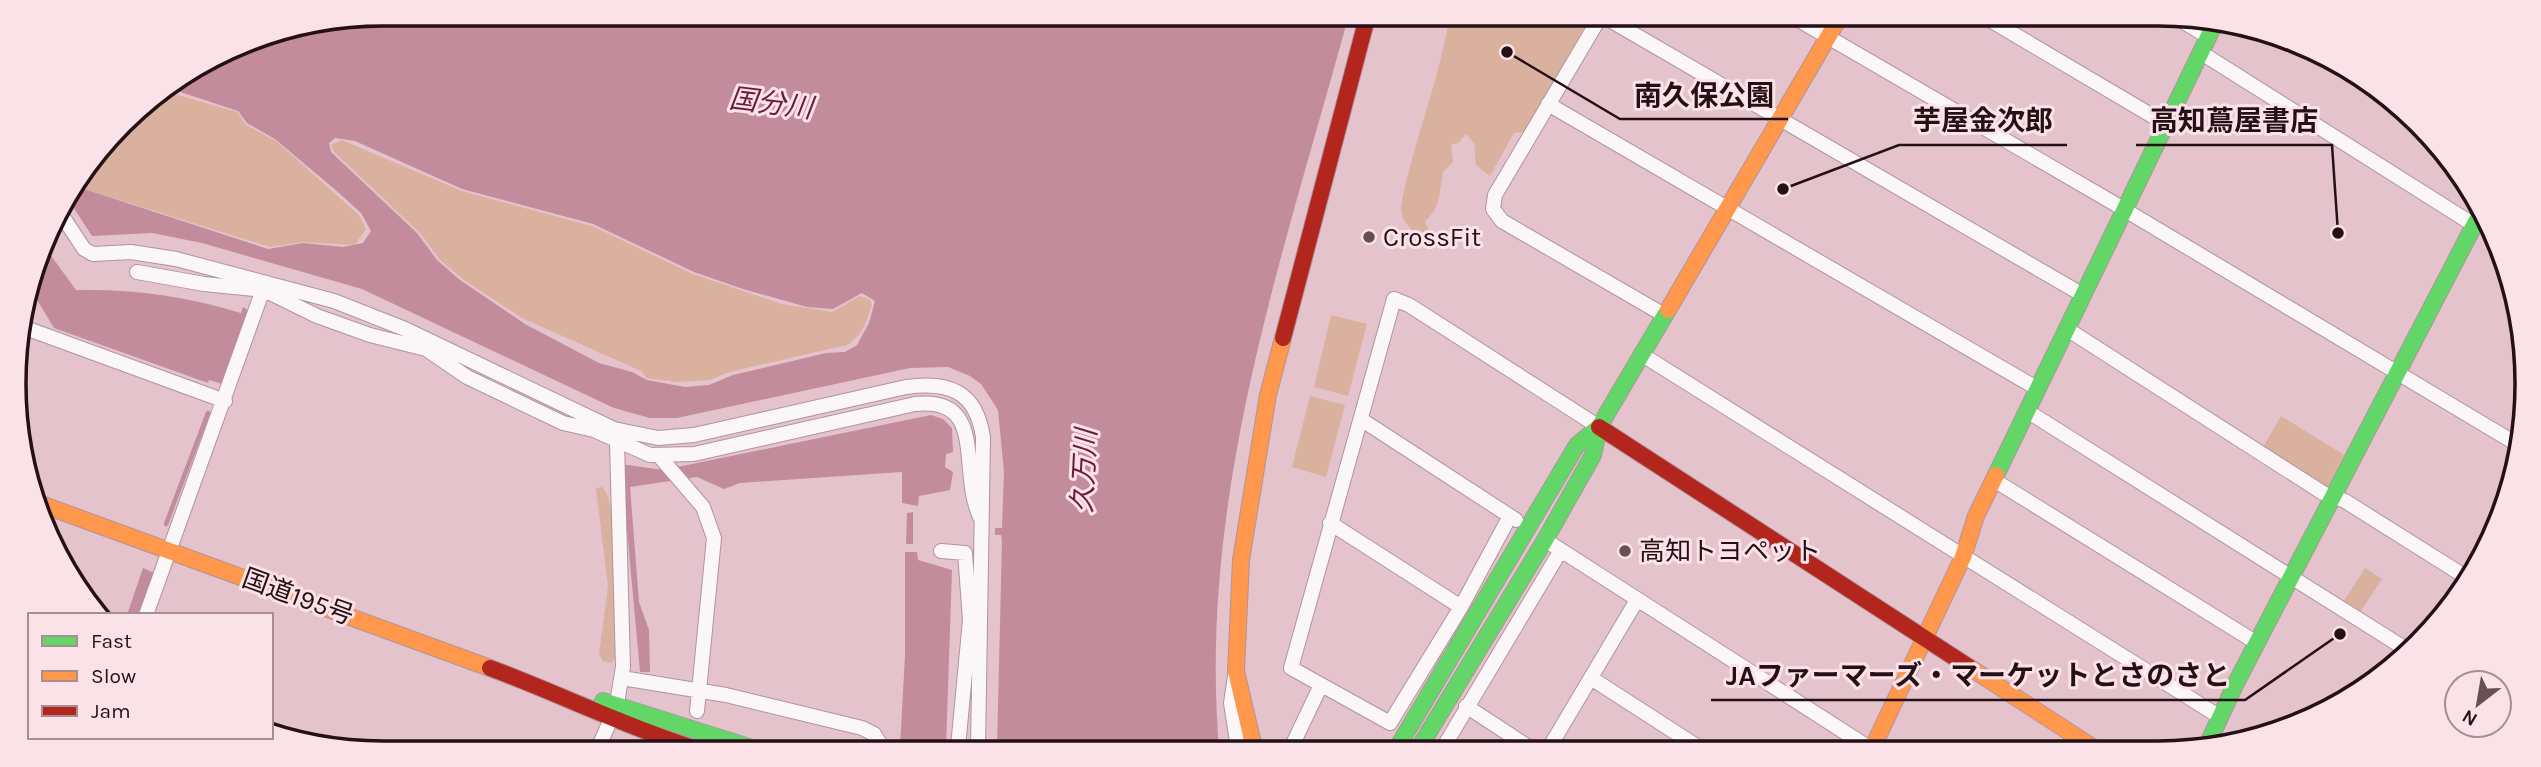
<svg xmlns="http://www.w3.org/2000/svg" width="2541" height="767" font-family="Karla,'Noto Sans JP',sans-serif">
  <rect width="100%" height="100%" fill="#e4c3cc"/>
  <!-- green -->
  <path fill="#dab19f" d="M1449 18 1589 19 1530 124 1524 132 1514 133 1490 176 1476 165 1474 143 1466 134 1458 143 1451 145 1453 162 1443 172C1439 193 1441 206 1425 222L1432 236 1427 241C1413 231 1401 224 1401 206 1413 142 1439 83 1449 18Z
    M164 91 237 112 246 125 276 141 359 215 366 229 355 245 303 242 270 247 81 188 79 185 140 106Z
    M342 140 462 191 592 226 693 274 782 304 832 312 860 296 869 299 872 304C866 322 864 334 847 345L729 372 710 380 677 382 646 378 641 371 522 318 464 280 440 260 421 234 334 152 331 145Z
    M1331 315 1367 324 1348 396 1314 387Z
    M1310 396 1345 405 1326 477 1292 467Z
    M2281 416 2344 455 2327 488 2263 447Z
    M602 487C622 504 614 627 617 657L611 663 603 661 599 654 608 586 596 488Z
    M2365 568 2382 579 2361 611 2344 601Z"/>
  <!-- water -->
  <path fill="#c28c9c" fill-rule="evenodd" d="M384 14 872 16 899 20 908 16 1348 18C1283 256 1198 496 1219 748L997 747 1002 541 1001 535H995V528H1002L1004 472 998 410 981 384 970 376 948 367 910 368 677 418H650L614 408 362 289 202 243 152 233 92 236 68 199 78 187 268 249 303 243 343 247 363 243 371 231 361 213 339 193 275 139 247 123 238 111 168 88 242 42ZM335 138 355 141 462 189 593 224 694 272 743 289 807 307 833 309 862 293 875 301 869 323 857 345 845 352 826 353 733 375 709 385 685 387 647 380 632 372 599 363 525 324 460 280 437 260 417 233 331 152 329 143Z
    M44 246 76 290C133 289 186 296 241 313L243 307 248 310 222 384 209 380 208 383 54 328 31 290Z
    M931 415 943 419 952 428 953 452 946 454 945 467 953 472 950 490 919 496 918 506 902 503V472L740 483 724 489 697 477 630 487 639 602 649 630 650 672H640L621 464 663 470Z
    M913 512V544H906L907 513Z
    M905 552H917L918 560 952 570 946 747H900L905 656Z
    M143 568 154 573 139 615H127Z"/>
  <g fill="none" stroke-linecap="round" stroke-linejoin="round">
    <!-- stream -->
    <path stroke="#c28c9c" stroke-width="4.5" d="M166 524 208 413"/>
    <!-- street casing -->
    <g stroke="#ae959c" stroke-width="16">
      <path id="street" d="M1599 19 1495 195 1493 209 1502 221 1664 315
        M1608 19 2083 295
        M1797 19 2110 201 2520 446
        M1990 20 2166 124
        M2182 21 2207 36
        M2200 52 2474 225
        M1548 104 2038 389
        M59 211 84 249 93 254 131 252 176 259 334 301 405 329 614 429 658 438 694 435 906 387C949 381 976 391 983 437L978 747
        M137 272 204 284 264 290 317 316 370 335 426 349 467 377 563 423 594 430 650 455 694 454 915 404C988 396 958 470 980 517
        M20 326 225 401
        M2067 329 2323 493 2345 501 2469 579
        M1641 354 2220 717
        M2027 411 2409 651
        M1362 420 1516 520
        M660 457 703 507 714 538 697 711
        M1994 480 2257 643
        M1510 516 1461 607 1390 723 1291 668 1394 299 1409 305 1599 427
        M1330 523 1461 607
        M1545 540 1871 749
        M941 551 965 553 970 620 958 747
        M146 615 265 284
        M1235 676 1231 703 1238 748
        M622 678 726 695 862 728 874 734 882 747
        M1591 678 1701 749
        M617 703 623 667 617 443
        M1466 706 1530 748
        M599 746 611 719
        M1291 748 1321 685
        M1443 748 1561 550
        M1549 748 1637 600"/>
    </g>
    <!-- fast casing -->
    <g stroke="#ae959c" stroke-width="18">
      <path id="fast" d="M1996 475 2216 21
        M603 701 749 747
        M1397 748 1577 445 1599 427
        M1419 748 1545 540 1593 455 1599 427 1668 310
        M2205 750 2235 685 2480 214"/>
    </g>
    <!-- slow casing -->
    <g stroke="#ae959c" stroke-width="18">
      <path id="slow" d="M1668 310 1838 20
        M38 503 490 668
        M1969 667 2097 750
        M1254 748 1236 671 1241 560 1268 395 1283 338
        M1872 749 1963 557 1976 516 1996 475"/>
    </g>
    <!-- jam casing -->
    <g stroke="#ae959c" stroke-width="18">
      <path id="jam" d="M1283 338 1367 18
        M1599 427 1969 667
        M490 668C557 693 622 725 690 747"/>
    </g>
    <!-- street -->
    <use href="#street" stroke="#fbf6f7" stroke-width="14"/>
    <!-- fast -->
    <use href="#fast" stroke="#63d668" stroke-width="16"/>
    <!-- slow -->
    <use href="#slow" stroke="#ff974d" stroke-width="16"/>
    <!-- jam -->
    <use href="#jam" stroke="#b3261e" stroke-width="16"/>
  </g>
  <!-- markers -->
  <g fill="#684f56" stroke="#fbe2e8" stroke-width="2.5">
    <circle cx="1369" cy="237" r="7"/>
    <circle cx="1625" cy="551" r="7"/>
  </g>
  <g text-anchor="middle" dominant-baseline="central" stroke-width="6" stroke-linejoin="round" paint-order="stroke">
    <!-- poi labels -->
    <g font-size="26" fill="#251016" stroke="#fbe2e8" text-anchor="start">
      <text x="1383" y="237">CrossFit</text>
      <text x="1639" y="551">高知トヨペット</text>
    </g>
    <!-- street labels -->
    <g font-size="26" fill="#251016" stroke="#fbe2e8">
      <text transform="translate(298 597) rotate(20)">国道195号</text>
    </g>
    <!-- water labels -->
    <g font-size="28" font-style="italic" fill="#691d3a" stroke="#fbe2e8">
      <text transform="translate(771 103) rotate(7)">国分川</text>
      <text transform="translate(1084 471) rotate(-87)">久万川</text>
    </g>
  </g>
  <!-- crop -->
  <path d="M0 0H2541V767H0ZM383 26H2158A357 357 0 0 1 2515 383V384A357 357 0 0 1 2158 741H383A357 357 0 0 1 26 384V383A357 357 0 0 1 383 26Z" fill="#fbe2e8" fill-rule="evenodd"/>
  <path fill="none" stroke="#251016" stroke-width="3.5" d="M383 26H2158A357 357 0 0 1 2515 383V384A357 357 0 0 1 2158 741H383A357 357 0 0 1 26 384V383A357 357 0 0 1 383 26Z"/>
  <!-- callouts -->
  <path fill="none" stroke="#251016" stroke-width="2.5" d="M1507 52L1620 119H1788M1783 189L1899 145H2067M2338 233L2332 145H2136M2340 634L2245 700H1711"/>
  <g fill="#251016" stroke="#fbe2e8" stroke-width="2.5">
    <circle cx="1507" cy="52" r="7"/>
    <circle cx="1783" cy="189" r="7"/>
    <circle cx="2338" cy="233" r="7"/>
    <circle cx="2340" cy="634" r="7"/>
  </g>
  <g font-size="28" text-anchor="middle" font-weight="bold" fill="#251016" stroke="#fbe2e8" stroke-width="6" stroke-linejoin="round" paint-order="stroke">
    <text x="1704" y="105">南久保公園</text>
    <text x="1983" y="130">芋屋金次郎</text>
    <text x="2234" y="130">高知蔦屋書店</text>
    <text x="1978" y="685">JAファーマーズ・マーケットとさのさと</text>
  </g>
  <!-- legend -->
  <rect x="28" y="613" width="245" height="126" fill="#fbe2e8" stroke="#a58e94" stroke-width="2"/>
  <rect x="42" y="636" width="35" height="10" fill="#63d668" stroke="#a58e94" stroke-width="2"/>
  <text x="91" y="648" font-size="21" fill="#251016">Fast</text>
  <rect x="42" y="671" width="35" height="10" fill="#ff974d" stroke="#a58e94" stroke-width="2"/>
  <text x="91" y="683" font-size="21" fill="#251016">Slow</text>
  <rect x="42" y="706" width="35" height="10" fill="#b3261e" stroke="#a58e94" stroke-width="2"/>
  <text x="91" y="718" font-size="21" fill="#251016">Jam</text>
  <!-- north arrow -->
  <g transform="translate(2478 704) rotate(211)"><circle r="33" fill="#fbe2e8" stroke="#a58e94" stroke-width="2"/>
  <path d="M0-5L12 26L0 18L-12 26Z" fill="#684f56"/>
  <text y="-10" font-size="19" font-weight="bold" text-anchor="middle" fill="#251016">N</text>
  </g>
</svg>
